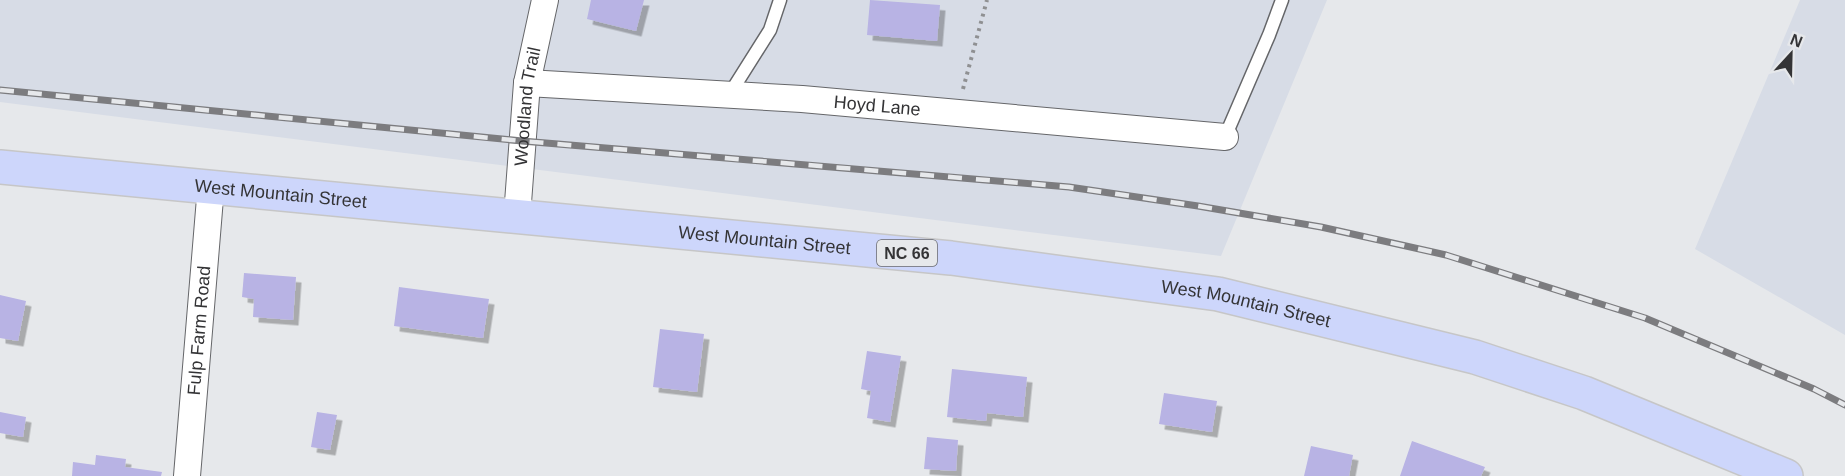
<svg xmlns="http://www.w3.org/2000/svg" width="1845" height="476" font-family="Helvetica,sans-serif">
  <defs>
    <filter id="shadow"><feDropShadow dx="5.5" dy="5.5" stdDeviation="0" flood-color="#0004"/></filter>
  </defs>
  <rect width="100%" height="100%" fill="#e6e8eb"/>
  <!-- built -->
  <path fill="#d7dce6" d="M0 0H1327L1221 256 0 102Z
    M1800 0H1845V335L1695 249Z"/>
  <!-- building -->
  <path fill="#b8b3e4" filter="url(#shadow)" d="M591 0H644L636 31 587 19Z
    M870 0 940 5 937 41 867 35Z
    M244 273 296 277 293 320 253 317 254 299 242 297Z
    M399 287 489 299 483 338 394 326Z
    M0 295 26 301 18 341 0 338Z
    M660 329 704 334 697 392 653 387Z
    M867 351 901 356 890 422 867 418 871 391 861 389Z
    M952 369 1027 377 1023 417 987 413 986 421 947 417Z
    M1164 393 1217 401 1212 432 1159 424Z
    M0 412 26 417 23 437 0 433Z
    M317 412 337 415 330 450 311 447Z
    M927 437 958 440 956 471 924 469Z
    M1412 441 1485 467 1481 476H1400Z
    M1311 446 1353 455 1349 476H1304Z
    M96 455 126 459 125 467 162 472 161 476H72L73 462 95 465Z"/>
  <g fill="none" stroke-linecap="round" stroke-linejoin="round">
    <!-- lane casing -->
    <g stroke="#656669" stroke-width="15">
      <path id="lane" d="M729 95 770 30 780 0
        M1225 137 1269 35 1282 0"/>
    </g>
    <!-- street casing -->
    <g stroke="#656669" stroke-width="28">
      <g id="street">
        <path id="s1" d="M527 83 802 99 1225 137"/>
        <path id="s2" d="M517 216 527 83 545 0"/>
        <path id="s3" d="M187 476 211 186"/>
      </g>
    </g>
    <!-- primary casing -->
    <g stroke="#c6c6c7" stroke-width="36">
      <g id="primary">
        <path id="s4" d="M0 167 951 258 1218 294 1475 357 1584 393 1786 476"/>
      </g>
    </g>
    <!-- path -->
    <path stroke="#8f9092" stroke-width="4" stroke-dasharray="3 4.5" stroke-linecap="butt" d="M963 89 987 0"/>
    <!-- lane -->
    <use href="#lane" stroke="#fff" stroke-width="12"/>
    <!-- street -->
    <use href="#street" stroke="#fff" stroke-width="26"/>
    <!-- primary -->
    <use href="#primary" stroke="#cdd6fb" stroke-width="33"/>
    <!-- rail casing -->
    <g stroke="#7c7c7f" stroke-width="7">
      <path id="rail" d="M0 90 522 141 1069 187 1198 206 1321 227 1446 255 1645 318 1814 389 1845 405"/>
    </g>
    <!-- rail -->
    <use href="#rail" stroke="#e6e8eb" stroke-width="4.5" stroke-dasharray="14" stroke-linecap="butt"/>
  </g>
  <g text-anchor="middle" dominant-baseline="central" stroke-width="5" stroke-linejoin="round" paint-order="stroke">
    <!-- shield labels -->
    <rect fill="#e6e8eb" stroke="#696a6c" stroke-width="1.5" x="877" y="240" width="60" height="26" rx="4.5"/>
    <g font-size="16" font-weight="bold" fill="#343436">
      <text x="907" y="253">NC 66</text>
    </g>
    <!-- street labels -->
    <g font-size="18" fill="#343436" stroke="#e6e8eb">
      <text stroke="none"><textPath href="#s1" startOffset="351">Hoyd Lane</textPath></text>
      <text stroke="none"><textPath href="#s2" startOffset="110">Woodland Trail</textPath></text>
      <text stroke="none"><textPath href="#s4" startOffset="282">West Mountain Street</textPath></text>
      <text stroke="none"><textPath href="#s4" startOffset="768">West Mountain Street</textPath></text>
      <text stroke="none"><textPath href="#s4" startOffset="1254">West Mountain Street</textPath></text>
      <text stroke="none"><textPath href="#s3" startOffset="146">Fulp Farm Road</textPath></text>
    </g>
  </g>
  <!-- north arrow -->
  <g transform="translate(1791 54) rotate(22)" stroke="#e6e8eb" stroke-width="4.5" paint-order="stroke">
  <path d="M0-4.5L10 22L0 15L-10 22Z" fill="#343436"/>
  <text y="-9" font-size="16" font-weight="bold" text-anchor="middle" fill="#343436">N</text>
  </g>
</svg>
